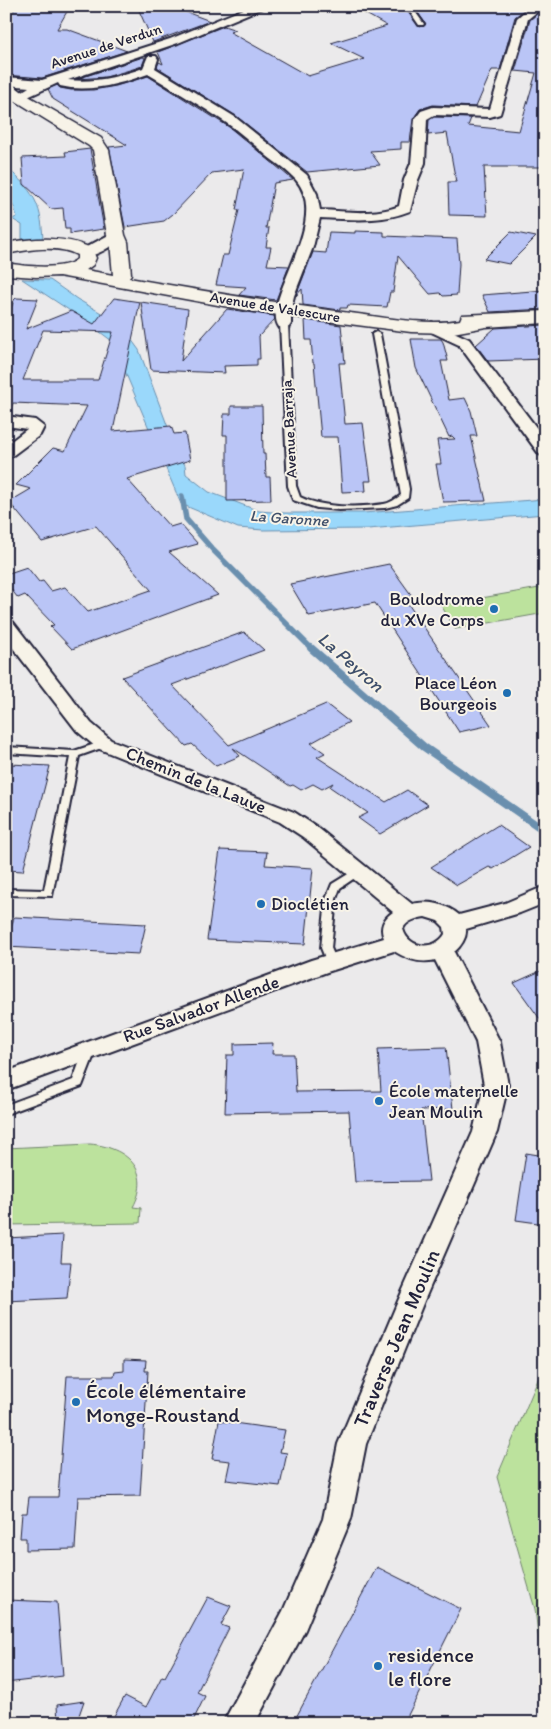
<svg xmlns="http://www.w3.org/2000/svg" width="551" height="1729" font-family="Itim,sans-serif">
  <rect width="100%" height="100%" fill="#ebeaeb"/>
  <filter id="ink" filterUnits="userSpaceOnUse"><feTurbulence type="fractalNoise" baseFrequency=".02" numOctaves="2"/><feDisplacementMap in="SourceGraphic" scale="10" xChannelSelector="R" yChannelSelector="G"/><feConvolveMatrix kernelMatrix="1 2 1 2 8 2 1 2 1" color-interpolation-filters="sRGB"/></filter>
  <g filter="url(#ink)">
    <!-- green -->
    <path fill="#bce29d" stroke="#6f826c" d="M545 587V613L455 629 441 605Z
      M90 1144C126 1147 153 1170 133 1207L141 1208 140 1223 6 1225V1148Z
      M545 1363V1692L535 1609 497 1477Z"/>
    <!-- water -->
    <path fill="#9ad8fb" stroke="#6a8fae" d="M6 166C33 193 41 200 43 240L22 239V225L12 219 17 217 14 207 6 196Z
      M22 279 50 280 77 299 110 318 128 335 139 350 178 454 185 465 186 474 209 492 259 511 285 513H363L545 499V514L368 529 263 530 238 528 181 504 112 341 84 320Z"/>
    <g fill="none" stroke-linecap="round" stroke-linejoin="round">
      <!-- stream-far1 -->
      <path stroke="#6a8fae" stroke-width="5.5" d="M182 496 186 519 213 550 312 649"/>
      <!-- stream -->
      <path stroke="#6a8fae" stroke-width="8" d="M311 648 424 747 545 831"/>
    </g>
    <!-- building -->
    <path fill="#bac5f6" stroke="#22223b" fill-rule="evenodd" d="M17 6 69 8 57 29H67L127 51 42 78 6 75V20Z
      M137 6H160L178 9 210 21 153 42Z
      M352 6H404L419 27 426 24 413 6H508L524 10 515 17 500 70H492L476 107 433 105 420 109 413 119 410 142H401V149L370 151 380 165 307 172 236 116 157 67 159 62 163 64 158 52 224 26 236 30 230 32 308 76 364 59 331 43 387 26Z
      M538 13 545 14V52H540L545 61V167H484L487 216 449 215 448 182H456L447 133 428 135 429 120 434 117 471 118 468 126 519 131 536 73 515 71 530 20Z
      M143 57 145 58 142 66 133 69 106 77 77 79Z
      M148 76 229 127 293 180 274 183 266 228H269L266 247H271L267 265 289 266 276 300 239 295 246 287 216 285 223 255H228L239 210H236L244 169 212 173 173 214 164 221 125 227 109 147 127 145 53 99 48 89 57 85 60 88 71 90H93L116 86Z
      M90 149 104 229 70 234V229H65L63 208 51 209 24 184 22 158 66 156 65 152Z
      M355 231 384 232V236L457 239 459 264 457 295 443 296 440 293 430 294 398 256 393 292H390L387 307 348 305 347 308H340V310L303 305 302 289 296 296 313 252 326 253 329 232 355 233Z
      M511 232 536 237 509 264 484 259Z
      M545 290V309L490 312 482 295Z
      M16 298 38 299 26 329 71 311 94 324 114 298 140 302 113 431 171 426 174 434 185 433 190 460 127 479 170 527 180 524 198 544 169 552 218 595 72 649 50 626 54 625 25 595 18 598 6 583V574L27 567 39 582 43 581 51 591 65 587 88 612 151 590 96 526 42 542 9 502 31 489 16 485 53 448 65 451 87 406 13 403 8 414H6V322L14 300ZM43 330 113 332 98 380H23Z
      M141 302 188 309 181 361 227 309 274 316 275 319 259 336 260 359H257V365L224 366 225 373 151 370Z
      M305 320 341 325 345 363H339L345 424 363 423 371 481H365L366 491 342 492 338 437H321L314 363H313L311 340H306Z
      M545 325V359L488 361 476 345 495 328Z
      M411 339H441L443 342 448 361H441L449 400 465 398 471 411 477 436H471L486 501 443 502 436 464H441L437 440 455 439 452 436 449 437 416 368Z
      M231 406H262L263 454H265L266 477H270L271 500 227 501V435H223L224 414H231Z
      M389 564 412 596 404 598 491 725 459 732 375 603 309 616 290 584Z
      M244 632 264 650 172 685 229 745 326 704 349 722 311 743 325 753 317 757 386 802 407 790 428 805 380 834 358 818 368 813 330 787 333 783 322 789 313 784 301 790 293 785 290 786 233 748 240 756 216 766 192 744 186 746 122 677Z
      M10 764 50 766 23 871 6 870V776Z
      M498 825 529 847 493 869 489 867 457 885 431 867Z
      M220 850 267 852 265 865 313 868 305 944 207 940Z
      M14 917 146 924 139 954 6 947Z
      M545 969V1026L514 983Z
      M273 1043 272 1054H294L296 1092 381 1091 378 1049 446 1047 453 1109 421 1110 429 1181 355 1182 349 1111 225 1113 227 1055H234V1044Z
      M526 1153 545 1156V1224L516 1220Z
      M63 1235 61 1262H71L67 1298 6 1301V1238Z
      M124 1359 146 1360 145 1371H148L140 1496 78 1497 75 1549 26 1550V1538H20L22 1513H27L29 1497H58L67 1376H114L115 1372 124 1371Z
      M219 1421 285 1430 280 1452 287 1453 280 1486 226 1480 230 1461 212 1459Z
      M377 1567 461 1609 404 1723H293Z
      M208 1597 231 1606 221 1625 229 1628 197 1692 205 1696 192 1723H129L114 1716 125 1696 146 1707 162 1676 165 1677Z
      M6 1600 57 1602 63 1676 6 1683Z
      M84 1701 77 1721 58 1723 57 1705Z"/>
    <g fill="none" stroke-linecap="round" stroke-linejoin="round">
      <!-- service casing -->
      <g stroke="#22223b" stroke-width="4">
        <path id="service" d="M406 6H411L424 24 423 25H419Z
          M284 322 288 324 296 486 300 497C322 508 359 508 384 504 390 503 396 499 401 495L372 334 376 332 380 334 409 489 408 498 397 505 385 508 339 510 317 508 293 500 288 486 280 324Z
          M104 741 107 742 109 744 107 746 79 756 52 896 6 895V889L44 890 70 757 6 753V747L74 751Z
          M358 868 363 871 362 873 340 888 336 899 331 948 337 962 336 965H328L321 948 326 899 332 884Z
          M90 1046 94 1047 96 1050 82 1086 6 1114V1105L73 1080 84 1050 86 1047Z"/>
      </g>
      <!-- minor casing -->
      <g stroke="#22223b" stroke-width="4">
        <path id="minor" d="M251 6H267L178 43 68 80C94 83 118 77 143 68L148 56H156L158 59 155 68 235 117 307 175 317 194 320 210C346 211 374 216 399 206L404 180 411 163 415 119 421 111 433 107 490 109 517 18 531 6H544L528 19 500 114 490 117 434 115 427 119 425 163 418 180 410 211C380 223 351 219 320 218L313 247 294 296 291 309V324L289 327H279C260 300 332 222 296 180 288 171 276 163 267 156 253 144 240 132 225 122 200 105 174 90 148 74 120 84 89 93 60 86L58 83 19 101 15 100 13 97 29 87 6 85V77L42 80 170 39Z
          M116 231 123 235C115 245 94 259 81 256L79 253 81 250Z
          M432 322 469 339 545 439V456L539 454 459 345 427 330 424 327 427 324Z
          M6 416 35 420 44 427 40 435 12 456 6 458V445L27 429 6 426Z
          M6 621 13 622 91 723 111 740 294 812 317 827 412 904C428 900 447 904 459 915L505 903 545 886V903L520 913 466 929C467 937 461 947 454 952L500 1042 508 1085 497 1132 424 1301 366 1444 351 1519 305 1630 255 1723H223L283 1611 323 1519 338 1444 398 1301 473 1132 484 1085 476 1042 435 960C420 964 407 959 394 951L327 972 6 1090V1072L311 960 384 938C379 927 384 918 393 912L303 837 280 822 97 748 77 731 6 639ZM425 917 438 921 444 927 445 934C435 951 408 949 403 929 406 921 417 918 425 917Z"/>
      </g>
      <!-- secondary casing -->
      <g stroke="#22223b" stroke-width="3">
        <path id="secondary" d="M6 82 12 84 25 94 101 138 109 150 125 235 128 242 131 274 129 278C203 291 276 303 350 313 384 317 426 326 460 320L462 315 545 311V323L486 327 453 333 411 332 256 312 59 276 36 277 6 275V263C23 266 64 271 77 259V255C57 244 27 250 6 254V243C34 238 67 235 92 249L96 258 93 265 86 270 113 275 110 242 107 235 93 150 89 146 6 95Z"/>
      </g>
      <!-- service -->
      <use href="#service" fill="#f7f3e8" fill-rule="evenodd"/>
      <!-- minor -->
      <use href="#minor" fill="#f7f3e8" fill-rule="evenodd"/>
      <!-- secondary -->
      <use href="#secondary" fill="#f7f3e8" fill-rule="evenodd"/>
    </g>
  </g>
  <!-- markers -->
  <g fill="#1f6fb2" stroke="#f7f3e8" stroke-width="2">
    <circle cx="494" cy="609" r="5"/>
    <circle cx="507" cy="693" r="5"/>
    <circle cx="261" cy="904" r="5"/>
    <circle cx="379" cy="1101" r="5"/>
    <circle cx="76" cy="1402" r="5"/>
    <circle cx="378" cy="1666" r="5"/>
  </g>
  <g text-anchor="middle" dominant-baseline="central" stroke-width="4" stroke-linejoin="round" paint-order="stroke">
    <!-- far-street labels -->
    <g font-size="15" fill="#22223b" stroke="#f7f3e8">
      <text transform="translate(106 46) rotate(-18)">Avenue de Verdun</text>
      <text transform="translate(275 307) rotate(9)">Avenue de Valescure</text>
      <text transform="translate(289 429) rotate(-93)">Avenue Barraja</text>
    </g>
    <!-- far-water labels -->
    <g font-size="16" font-style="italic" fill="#40506b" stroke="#f7f3e8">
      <text transform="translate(289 518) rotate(4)">La Garonne</text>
    </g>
    <!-- poi labels -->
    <g font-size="18" fill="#22223b" stroke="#f7f3e8" text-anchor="end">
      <text x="484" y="599">Boulodrome<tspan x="484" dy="21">du XVe Corps</tspan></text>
      <text x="497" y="683">Place Léon<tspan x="497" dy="21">Bourgeois</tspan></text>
      <text x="271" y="904" text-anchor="start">Dioclétien</text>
      <text x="389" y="1091" text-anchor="start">École maternelle<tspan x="389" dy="21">Jean Moulin</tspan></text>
    </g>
    <!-- street labels -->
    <g font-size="18" fill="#22223b" stroke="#f7f3e8">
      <text transform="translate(196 780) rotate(22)">Chemin de la Lauve</text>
      <text transform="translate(201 1009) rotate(-20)">Rue Salvador Allende</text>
    </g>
    <!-- water labels -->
    <g font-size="19" font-style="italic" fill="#40506b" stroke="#f7f3e8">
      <text transform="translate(351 662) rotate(41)">La Peyron</text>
    </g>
    <!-- near-street labels -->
    <g font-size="21" fill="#22223b" stroke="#f7f3e8">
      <text transform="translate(396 1338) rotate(-67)">Traverse Jean Moulin</text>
    </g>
    <!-- near-poi labels -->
    <g font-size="21" fill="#22223b" stroke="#f7f3e8" text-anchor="start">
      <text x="86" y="1390">École élémentaire<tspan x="86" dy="24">Monge-Roustand</tspan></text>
      <text x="388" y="1654">residence<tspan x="388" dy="24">le flore</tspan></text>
    </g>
  </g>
  <!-- margin -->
  <rect width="551" height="1729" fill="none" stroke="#f7f3e8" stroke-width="25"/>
  <rect x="12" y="12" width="526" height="1704" fill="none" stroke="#22223b" stroke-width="2" filter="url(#ink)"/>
</svg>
